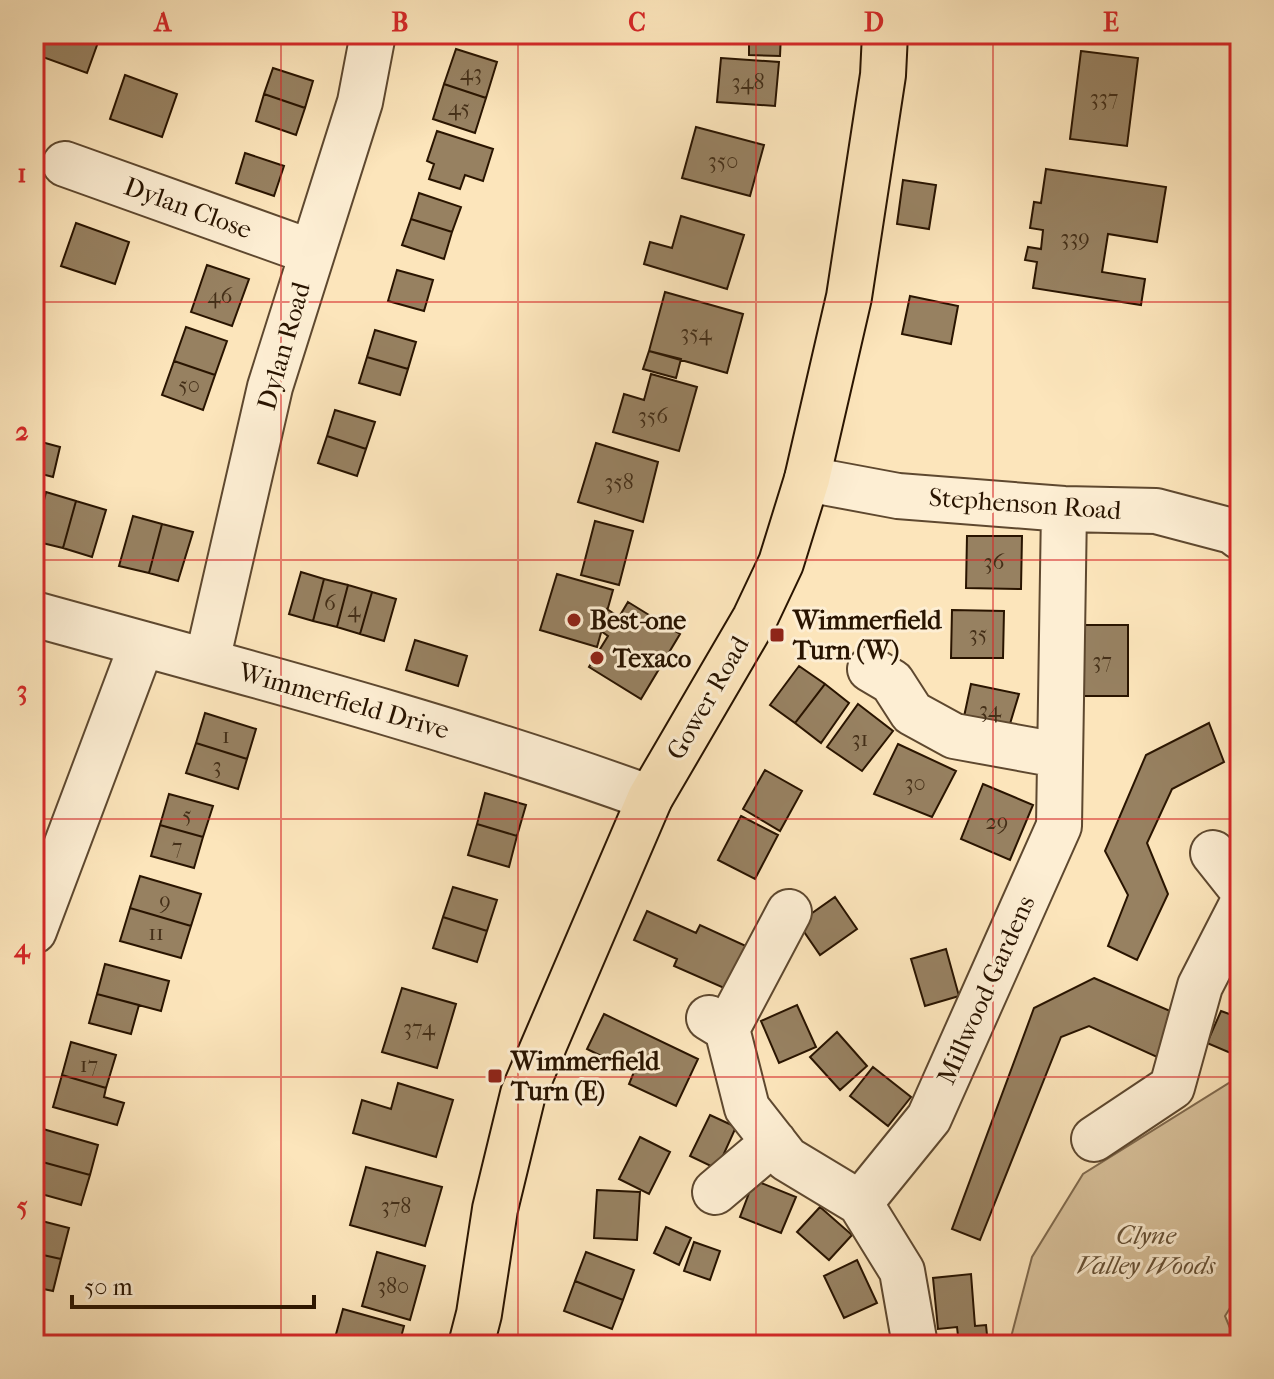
<svg xmlns="http://www.w3.org/2000/svg" width="1274" height="1379" font-family="'IM FELL French Canon',serif">
  <rect width="100%" height="100%" fill="#fce5bb"/>
  <filter id="stains"><feTurbulence type="fractalNoise" baseFrequency=".0025" numOctaves="4"/><feColorMatrix values="0 0 0 0 .2 0 0 0 0 .09 0 0 0 0 .02 0 0 0 .5 -.17"/></filter>
  <radialGradient id="worn" r=".72"><stop offset=".6" stop-color="#630" stop-opacity="0"/><stop offset="1" stop-color="#630" stop-opacity=".3"/></radialGradient>
  <!-- green -->
  <path fill="#d8c19b" stroke="#806a4e" stroke-width="2" d="M1229 1083 1240 1088V1292L1225 1316 1237 1345H1009L1032 1257 1083 1174Z"/>
  <!-- building -->
  <path fill="#978161" stroke="#291400" stroke-width="2" d="M45 34H101L87 73 37 55Z
    M708 34H781L780 56 749 55V42L708 41Z
    M456 49 497 62 486 98 444 84Z
    M1081 51 1138 58 1127 146 1070 139Z
    M721 58 779 62 775 106 717 102Z
    M273 68 313 81 305 108 264 94Z
    M125 75 177 94 162 137 110 119Z
    M444 84 486 98 475 133 433 119Z
    M264 94 305 108 296 135 256 121Z
    M696 127 764 145 750 196 682 178Z
    M437 131 493 149 483 181 465 175 460 189 429 179 434 164 427 161Z
    M245 153 284 166 274 196 236 183Z
    M1046 169 1166 187 1157 242 1108 234 1102 272 1145 279 1141 305 1033 288 1037 262 1025 260 1028 247 1041 249 1043 230 1030 228 1034 202 1041 203Z
    M903 180 936 185 929 229 897 224Z
    M419 193 461 207 452 232 411 219Z
    M681 216 744 235 727 289 644 264 650 242 672 248Z
    M411 219 452 232 444 259 402 245Z
    M76 223 129 242 115 284 61 266Z
    M207 265 249 279 232 326 191 312Z
    M397 270 433 280 424 311 388 301Z
    M665 292 743 314 727 373 649 351Z
    M910 296 958 306 951 344 902 334Z
    M186 327 227 341 215 375 174 361Z
    M375 330 416 342 408 369 367 357Z
    M649 351 681 359 676 378 643 369Z
    M367 357 408 369 400 395 359 383Z
    M174 361 215 375 203 410 162 395Z
    M651 374 697 387 679 451 613 432 624 394 644 400Z
    M335 410 375 422 366 449 327 436Z
    M327 436 366 449 357 476 318 463Z
    M34 440 60 447 53 477 34 472Z
    M596 443 658 462 643 522 578 502Z
    M46 492 76 501 63 548 34 541Z
    M76 501 106 510 92 557 63 548Z
    M133 516 162 524 149 573 119 566Z
    M595 521 633 531 619 585 581 575Z
    M162 524 193 532 178 581 149 573Z
    M967 536H1022L1021 589 966 588Z
    M301 572 324 579 313 621 289 614Z
    M557 574 613 590 597 647 540 630Z
    M324 579 348 585 337 627 313 621Z
    M348 585 372 592 360 634 337 627Z
    M372 592 396 599 384 641 360 634Z
    M628 602 680 634 641 699 589 667 608 636 601 631 607 609 619 617Z
    M952 610 1004 611 1003 658H951Z
    M1076 625H1128V696H1076Z
    M415 640 467 656 458 686 406 670Z
    M799 666 825 684 795 723 770 705Z
    M825 684 849 703 821 743 795 723Z
    M971 684 1019 694 1006 737 962 726Z
    M858 704 893 731 862 771 827 747Z
    M205 713 256 729 247 759 196 743Z
    M1209 723 1224 762 1172 789 1147 843 1168 894 1137 960 1108 946 1128 895 1105 851 1146 755Z
    M196 743 247 759 238 789 186 773Z
    M898 744 956 771 932 817 874 794Z
    M765 770 802 791 780 831 743 809Z
    M983 784 1033 805 1010 860 961 839Z
    M485 793 526 805 517 836 477 824Z
    M169 794 213 806 203 837 160 825Z
    M741 816 778 835 755 879 718 860Z
    M477 824 517 836 509 867 468 855Z
    M160 825 203 837 194 868 151 856Z
    M140 876 201 894 191 926 130 908Z
    M453 887 497 900 487 931 443 917Z
    M835 897 857 929 820 955 798 923Z
    M130 908 191 926 181 958 120 941Z
    M647 911 696 933 700 925 759 952 740 995 674 966 677 959 634 940Z
    M443 917 487 931 477 962 433 948Z
    M946 949 959 996 925 1006 911 959Z
    M105 964 169 981 161 1011 97 994Z
    M1094 978 1184 1017 1168 1062 1089 1026 1061 1037 980 1240 952 1229 1034 1008Z
    M402 988 456 1004 437 1068 382 1052Z
    M97 994 139 1005 131 1034 89 1023Z
    M797 1005 816 1047 779 1063 761 1021Z
    M1221 1011 1240 1018V1057L1207 1043Z
    M604 1014 698 1059 676 1106 629 1084 634 1072 587 1049Z
    M837 1032 867 1066 840 1090 810 1057Z
    M71 1042 116 1055 106 1088 62 1075Z
    M873 1067 911 1097 888 1126 850 1096Z
    M62 1075 106 1088 104 1097 124 1103 117 1125 53 1107Z
    M398 1083 453 1100 436 1157 353 1133 362 1100 391 1109Z
    M710 1115 736 1127 717 1169 690 1156Z
    M43 1129 98 1145 90 1175 35 1160Z
    M640 1137 670 1152 649 1194 619 1179Z
    M35 1160 90 1175 81 1205 34 1192Z
    M366 1167 442 1187 425 1246 350 1225Z
    M754 1180 796 1197 781 1233 740 1217Z
    M597 1190 640 1192 637 1240 594 1238Z
    M820 1207 852 1235 829 1260 797 1232Z
    M34 1219 69 1228 61 1259 34 1253Z
    M666 1227 691 1238 679 1265 654 1253Z
    M694 1242 720 1251 710 1280 684 1271Z
    M377 1252 425 1266 410 1320 362 1306Z
    M586 1252 634 1270 623 1300 575 1281Z
    M34 1253 61 1259 53 1291 34 1287Z
    M857 1260 877 1303 844 1318 824 1276Z
    M971 1274 975 1326 986 1325 988 1345H959L957 1327 938 1329 933 1278Z
    M575 1281 623 1300 612 1329 564 1311Z
    M343 1309 404 1326 399 1345H333Z"/>
  <g fill="none" stroke-linecap="round" stroke-linejoin="round">
    <!-- minor casing -->
    <g stroke="#5e482f" stroke-width="48">
      <path id="minor" d="M65 164 311 252
        M807 479 898 496 1064 509 1156 511 1232 531 1240 537
        M34 614C240 671 449 725 650 798
        M207 661 270 387 360 102 373 34
        M870 669 892 682 912 713 954 736 1058 755
        M1213 853 1240 887
        M34 931 142 644
        M709 1018 727 1029 747 1108 787 1159 860 1203
        M727 1029 789 912
        M1094 1139 1172 1087 1200 986 1240 908
        M715 1192 774 1142
        M915 1345 902 1271 860 1203 929 1118 1059 826 1064 509"/>
    </g>
    <!-- major casing -->
    <g stroke="#291400" stroke-width="48">
      <path id="major" d="M471 1345 479 1314 495 1209 523 1094 650 798 755 618 781 563 807 479 849 297 883 75 885 34"/>
    </g>
    <!-- minor -->
    <use href="#minor" stroke="#fdeed3" stroke-width="44"/>
    <!-- major -->
    <use href="#major" stroke="#fce5bb" stroke-width="44"/>
  </g>
  <!-- grid -->
  <path fill="none" stroke="#d62828" stroke-width="2" stroke-opacity="0.55" d="M281 34V1345M518 34V1345M756 34V1345M993 34V1345M34 302H1240M34 560H1240M34 819H1240M34 1077H1240"/>
  <!-- markers -->
  <g fill="#8f2418" stroke="#fdeed3" stroke-width="3">
    <circle cx="574" cy="620" r="8"/>
    <rect x="769" y="627" width="16" height="16" rx="4"/>
    <circle cx="597" cy="658" r="8"/>
    <rect x="487" y="1068" width="16" height="16" rx="4"/>
  </g>
  <g text-anchor="middle" dominant-baseline="central" stroke-width="6" stroke-linejoin="round" paint-order="stroke">
    <!-- number labels -->
    <g font-size="22" fill="#442f18">
      <text x="471" y="73">43</text>
      <text x="748" y="82">348</text>
      <text x="1104" y="98">337</text>
      <text x="459" y="108">45</text>
      <text x="723" y="161">350</text>
      <text x="1075" y="238">339</text>
      <text x="220" y="296">46</text>
      <text x="696" y="333">354</text>
      <text x="189" y="385">50</text>
      <text x="653" y="416">356</text>
      <text x="619" y="482">358</text>
      <text x="994" y="562">36</text>
      <text x="330" y="603">6</text>
      <text x="354" y="610">4</text>
      <text x="978" y="634">35</text>
      <text x="1102" y="661">37</text>
      <text x="990" y="710">34</text>
      <text x="226" y="736">1</text>
      <text x="860" y="739">31</text>
      <text x="217" y="766">3</text>
      <text x="915" y="783">30</text>
      <text x="187" y="815">5</text>
      <text x="997" y="822">29</text>
      <text x="177" y="847">7</text>
      <text x="165" y="901">9</text>
      <text x="156" y="933">11</text>
      <text x="419" y="1028">374</text>
      <text x="89" y="1065">17</text>
      <text x="396" y="1206">378</text>
      <text x="393" y="1286">380</text>
    </g>
    <!-- street labels -->
    <g font-size="26" fill="#291400" stroke="#fdeed3">
      <text transform="translate(188 208) rotate(20)">Dylan Close</text>
      <text transform="translate(284 346) rotate(-74)">Dylan Road</text>
      <text transform="translate(1025 504) rotate(4)">Stephenson Road</text>
      <text transform="translate(708 698) rotate(-60)">Gower Road</text>
      <text transform="translate(344 701) rotate(16)">Wimmerfield Drive</text>
      <text transform="translate(986 990) rotate(-66)">Millwood Gardens</text>
    </g>
    <!-- poi labels -->
    <g font-size="26" font-weight="bold" fill="#291400" stroke="#fdeed3" text-anchor="start">
      <text x="590" y="620">Best-one</text>
      <text x="793" y="620">Wimmerfield<tspan x="793" dy="30">Turn (W)</tspan></text>
      <text x="613" y="658">Texaco</text>
      <text x="511" y="1061">Wimmerfield<tspan x="511" dy="30">Turn (E)</tspan></text>
    </g>
    <!-- park labels -->
    <g font-size="26" font-style="italic" fill="#665136" stroke="#fdeed3">
      <text x="1146" y="1235">Clyne<tspan x="1146" dy="30">Valley Woods</tspan></text>
    </g>
  </g>
  <!-- margin -->
  <rect width="1274" height="1379" fill="none" stroke="#fce5bb" stroke-width="88"/>
  <!-- scale -->
  <path d="M72 1295v12h242v-12" fill="none" stroke="#291400" stroke-width="4"/>
  <text x="84" y="1295" font-size="24" fill="#291400" stroke="#fdeed3" stroke-width="6" paint-order="stroke">50 m</text>
  <rect x="44" y="44" width="1186" height="1291" fill="none" stroke="#d62828" stroke-width="3"/>
  <g font-size="26" text-anchor="middle" font-weight="bold" fill="#d62828">
    <text x="163" y="31">A</text>
    <text x="400" y="31">B</text>
    <text x="637" y="31">C</text>
    <text x="874" y="31">D</text>
    <text x="1111" y="31">E</text>
    <text x="22" y="182">1</text>
    <text x="22" y="440">2</text>
    <text x="22" y="699">3</text>
    <text x="22" y="957">4</text>
    <text x="22" y="1215">5</text>
  </g>
  <rect width="100%" height="100%" filter="url(#stains)"/>
  <rect width="100%" height="100%" fill="url(#worn)"/>
</svg>
